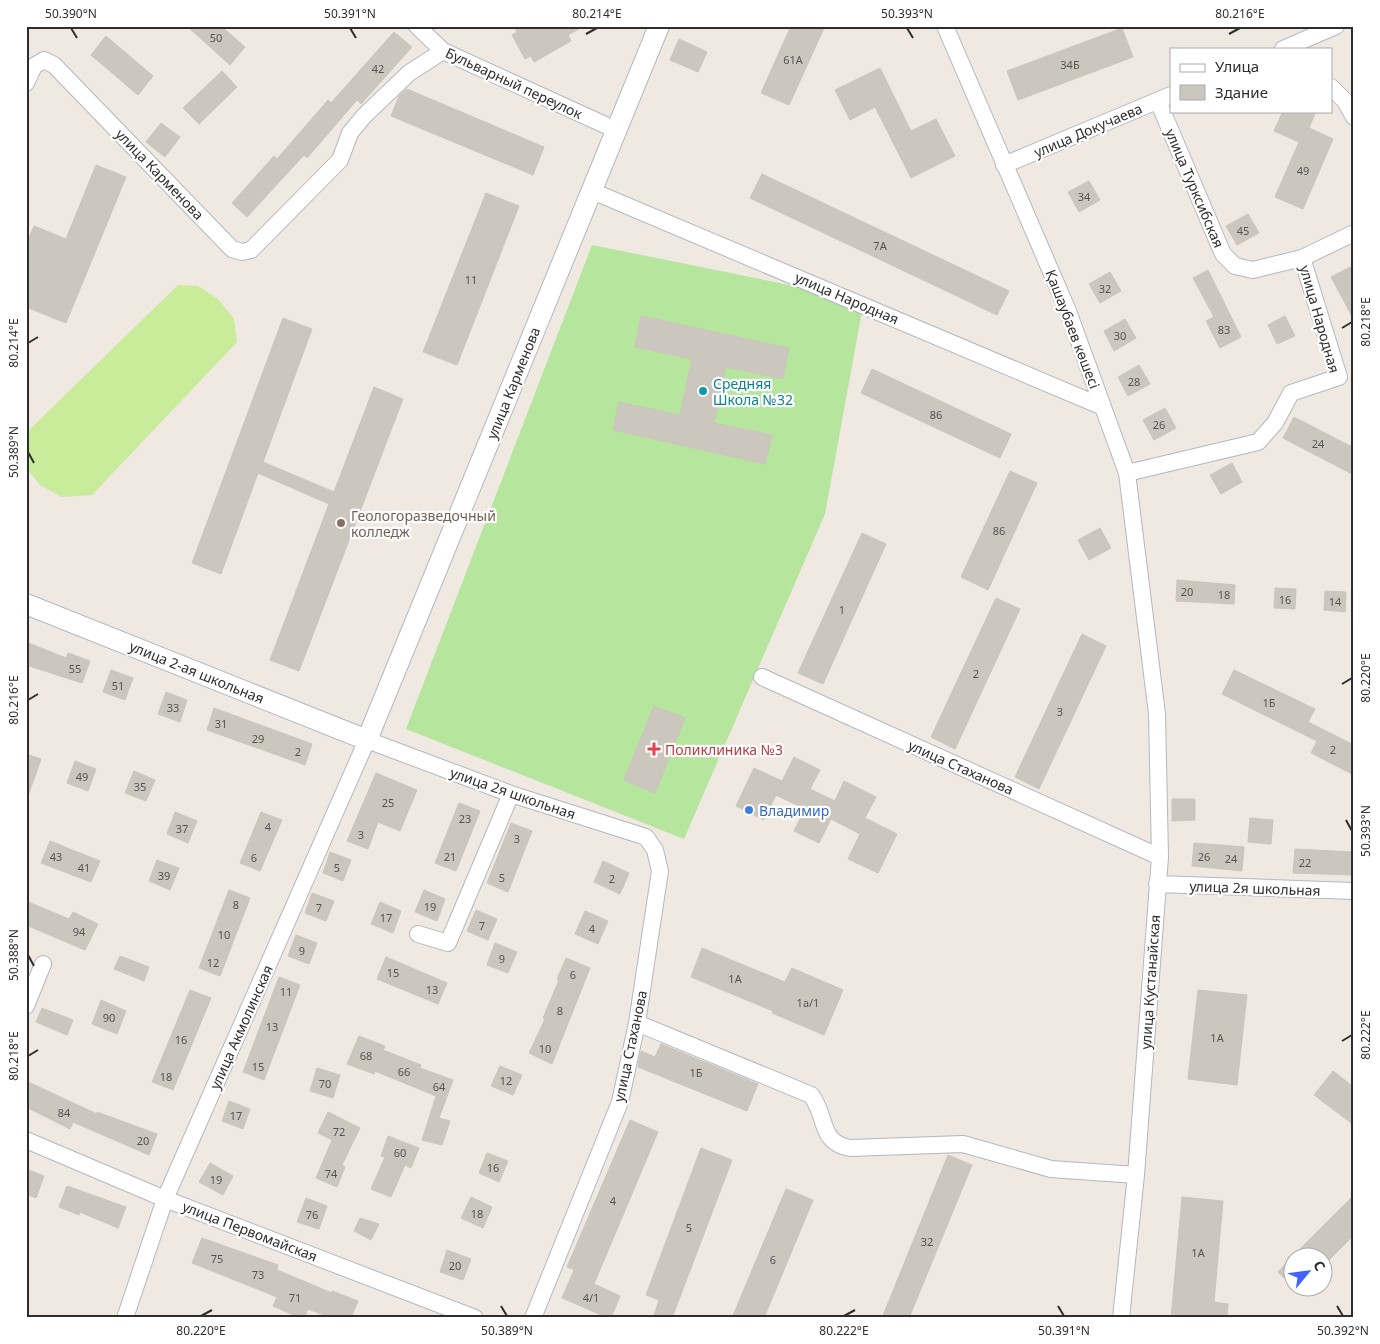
<svg xmlns="http://www.w3.org/2000/svg" width="1380" height="1344" font-family="'Noto Sans',sans-serif">
  <rect width="100%" height="100%" fill="#efe9e1"/>
  <!-- grass -->
  <path fill="#b6e59e" d="M592 245 864 300 825 514 684 839 406 729Z"/>
  <!-- pitch -->
  <path fill="#c9ec9a" d="M178 285 198 286 218 299 234 319 237 342 92 495 62 497 40 485 28 470 26 433Z"/>
  <!-- building -->
  <path fill="#cbc7bf" stroke="#cbc5ba" d="M187 26H221L245 47 230 65Z
    M514 26H584L568 35 571 41 534 62 531 56 525 59 512 35 517 32Z
    M791 26H825L789 105 761 93Z
    M1122 28 1133 57 1018 100 1007 71Z
    M394 32 412 47 361 104 357 100 307 158 304 155 247 217 232 203 274 156 277 159 328 100 331 103Z
    M106 36 153 76 138 95 91 55Z
    M679 39 707 52 698 72 670 60Z
    M880 68 911 131 936 119 955 156 911 178 875 107 850 120 835 90Z
    M222 71 237 87 199 124 183 108Z
    M407 89 544 147 533 175 391 116 399 96Z
    M1283 111H1316L1309 128 1333 139 1303 209 1275 197 1299 142 1274 131Z
    M161 123 180 137 165 157 146 142Z
    M96 165 126 177 66 323 26 307V245L34 226 66 239Z
    M762 174 1009 291 997 315 750 198Z
    M1089 181 1100 200 1079 212 1068 192Z
    M486 193 519 206 457 365 423 352Z
    M1248 214 1259 233 1237 245 1226 226Z
    M1350 267 1354 275V320L1331 277Z
    M1208 270 1241 337 1220 348 1206 321 1214 317 1193 278Z
    M1110 272 1121 291 1100 303 1089 284Z
    M641 316 789 348 783 379 726 367 714 423 772 435 765 464 613 430 619 402 680 415 692 359 635 347Z
    M1285 316 1295 336 1277 344 1268 325Z
    M283 318 312 329 263 462 334 492 374 387 403 399 299 671 270 660 329 504 258 473 221 574 192 563Z
    M1125 319 1136 338 1114 351 1104 331Z
    M1139 365 1150 384 1128 396 1118 377Z
    M872 369 1011 434 1000 458 861 393Z
    M1165 408 1176 428 1154 440 1143 420Z
    M1294 417 1354 448V475L1283 438Z
    M1232 463 1242 482 1221 494 1210 475Z
    M1010 471 1037 483 988 590 961 577Z
    M1100 528 1111 548 1089 560 1078 540Z
    M862 533 886 544 823 684 798 673Z
    M1177 580 1235 585 1234 604 1176 601Z
    M1275 588 1296 589 1295 609 1274 608Z
    M1325 591 1346 592 1345 612 1324 610Z
    M996 598 1020 609 955 749 931 737Z
    M1082 634 1106 646 1039 789 1015 777Z
    M26 642 66 658 68 653 90 661 82 683 26 665Z
    M111 670 133 678 125 700 103 692Z
    M1234 670 1315 709 1308 722 1354 745V775L1311 753 1317 741 1222 694Z
    M166 692 187 700 180 722 158 714Z
    M654 706 685 718 655 793 624 780Z
    M214 708 312 744 305 765 207 730Z
    M26 754 41 759 28 796 26 795Z
    M794 757 820 770 810 789 835 801 844 781 876 797 865 818 897 834 878 873 848 859 860 834 831 819 819 843 794 831 805 809 776 795 764 820 736 806 754 768 782 781Z
    M75 761 96 769 88 791 67 783Z
    M134 771 155 780 146 801 125 793Z
    M376 773 417 790 400 831 378 822 368 849 347 841Z
    M1172 799H1195V820L1172 821Z
    M459 803 480 811 456 871 435 863Z
    M175 812 197 821 188 843 167 834Z
    M261 812 282 820 260 871 240 863Z
    M1250 818 1273 820 1271 844 1248 842Z
    M511 823 532 831 508 892 487 883Z
    M50 841 100 861 91 882 41 863Z
    M1194 843 1244 847 1242 871 1192 866Z
    M1295 849 1354 852V875L1293 873Z
    M330 852 351 860 343 881 323 873Z
    M157 860 179 868 170 890 149 881Z
    M603 861 629 873 620 894 594 882Z
    M229 890 250 898 220 976 199 968Z
    M424 890 445 899 437 921 415 912Z
    M312 893 334 901 326 921 305 913Z
    M26 901 69 919 73 912 98 924 85 950 26 925Z
    M380 902 401 911 393 933 371 924Z
    M476 910 497 919 488 940 467 931Z
    M585 911 608 921 598 944 575 934Z
    M296 935 317 943 309 964 288 956Z
    M495 943 517 952 508 973 487 965Z
    M702 948 785 982 792 968 843 990 824 1035 772 1013 773 1011 691 977Z
    M120 956 149 967 144 981 114 969Z
    M386 957 447 983 438 1004 377 979Z
    M566 958 590 968 552 1064 529 1053 545 1019 543 1018 559 980 557 979Z
    M279 977 300 985 264 1080 243 1072Z
    M190 990 211 998 173 1090 152 1082Z
    M1198 990 1247 995 1237 1085 1188 1079Z
    M101 1000 126 1011 117 1034 92 1024Z
    M42 1008 73 1020 67 1035 36 1022Z
    M359 1036 385 1046 383 1050 421 1065 420 1068 453 1080 439 1118 450 1121 442 1145 422 1140 436 1096 375 1071 374 1074 347 1064Z
    M661 1044 758 1084 747 1111 638 1067 641 1051 655 1057Z
    M500 1066 522 1075 513 1095 491 1086Z
    M317 1068 340 1075 333 1098 310 1091Z
    M1333 1071 1354 1087V1125L1314 1095Z
    M26 1081 97 1114V1112L157 1134 149 1155 73 1122 70 1129 26 1107Z
    M229 1101 250 1109 243 1129 222 1121Z
    M328 1112 360 1128 342 1165 345 1167 337 1187 316 1178 332 1140 318 1133Z
    M630 1120 658 1132 594 1284 620 1296 611 1318H608L562 1298 574 1270 567 1267Z
    M388 1136 419 1148 411 1168 405 1165 391 1197 371 1189 385 1157 381 1156Z
    M701 1148 732 1160 672 1318H653L659 1300 646 1295Z
    M487 1153 508 1161 499 1182 479 1173Z
    M948 1155 972 1165 909 1318H882Z
    M210 1163 233 1176 223 1195 199 1182Z
    M26 1169 44 1176 36 1198 26 1194Z
    M67 1186 126 1207 118 1228 80 1212 79 1215 59 1207Z
    M786 1189 813 1200 764 1318H732Z
    M1354 1195V1235L1322 1267V1256H1293Z
    M471 1197 492 1207 483 1228 461 1218Z
    M1182 1197 1223 1201 1214 1302 1228 1304 1227 1318H1171Z
    M306 1198 327 1206 319 1229 297 1222Z
    M360 1218 379 1224 371 1240 354 1231Z
    M202 1238 278 1265 277 1270 332 1293V1291L358 1301 351 1318H332L308 1309 304 1318H300L273 1306 277 1297 192 1263Z
    M447 1250 471 1259 463 1280 440 1272Z
    M1292 1257V1286L1278 1272Z"/>
  <g fill="none" stroke-linecap="round" stroke-linejoin="round">
    <!-- minor casing -->
    <g stroke="#b4b7c1" stroke-width="18">
      <path id="minor" d="M417 26 443 51 616 130
        M945 26 1068 311 1127 473 1157 714 1160 857 1136 1175 1121 1318
        M1283 49 1336 26
        M26 83 34 66 44 60 54 65 232 249 242 252 251 250 340 160 350 133 364 116 409 73 443 51
        M1331 87 1345 101 1354 117
        M1158 101 1223 254 1235 266 1253 270 1302 258 1354 233
        M1004 165 1171 95
        M592 191 1103 407
        M1127 473 1258 442 1275 423 1291 393 1339 377 1302 258
        M762 677 1160 857
        M1157 884 1354 891
        M418 934 448 943 511 794
        M26 1006 43 964
        M637 1023 811 1095C828 1117 818 1142 850 1148L963 1144 1051 1169 1136 1175
        M26 1140 165 1199 475 1318
        M125 1318 165 1199 367 740 511 794 646 837 655 850 660 871 637 1023 620 1102 533 1318"/>
    </g>
    <!-- tertiary casing -->
    <g stroke="#b4b7c1" stroke-width="22">
      <path id="tertiary" d="M26 604 367 740 659 26"/>
    </g>
    <!-- minor -->
    <use href="#minor" stroke="#fff" stroke-width="16"/>
    <!-- tertiary -->
    <use href="#tertiary" stroke="#fff" stroke-width="20"/>
  </g>
  <!-- ticks -->
  <path fill="none" stroke="#2e2e2e" stroke-width="2" d="M71 28 77 38M350 28 356 38M907 28 913 38M586 34 597 28M1229 34 1240 28M1342 328 1352 322M28 343 38 337M28 452 34 463M1342 684 1352 678M28 700 38 694M1346 820 1352 831M28 955 34 966M1342 1041 1352 1035M28 1056 38 1050M501 1306 507 1316M1058 1306 1064 1316M1337 1306 1343 1316M201 1316 212 1310M844 1316 855 1310"/>
  <!-- markers -->
  <circle fill="#0f9aa8" stroke="#fff" stroke-width="2" cx="703" cy="391" r="5"/>
  <circle fill="#8d6e63" stroke="#fff" stroke-width="2" cx="341" cy="523" r="5"/>
  <path fill="#e0444e" stroke="#fff" stroke-width="2" d="M651.5 741.5h5v5h5v5h-5v5h-5v-5h-5v-5h5z"/>
  <circle fill="#3f7fe0" stroke="#fff" stroke-width="2" cx="749" cy="810" r="5"/>
  <g text-anchor="middle" dominant-baseline="central" stroke-width="4.5" stroke-linejoin="round" paint-order="stroke">
    <!-- number labels -->
    <g font-size="11" fill="#555452">
      <text x="216" y="37">50</text>
      <text x="793" y="59">61А</text>
      <text x="1070" y="64">34Б</text>
      <text x="378" y="68">42</text>
      <text x="1303" y="170">49</text>
      <text x="1084" y="196">34</text>
      <text x="1243" y="230">45</text>
      <text x="880" y="245">7А</text>
      <text x="471" y="279">11</text>
      <text x="1105" y="288">32</text>
      <text x="1224" y="329">83</text>
      <text x="1120" y="335">30</text>
      <text x="1134" y="381">28</text>
      <text x="936" y="414">86</text>
      <text x="1159" y="424">26</text>
      <text x="1318" y="443">24</text>
      <text x="999" y="530">86</text>
      <text x="1187" y="591">20</text>
      <text x="1224" y="594">18</text>
      <text x="1285" y="599">16</text>
      <text x="1335" y="601">14</text>
      <text x="842" y="609">1</text>
      <text x="75" y="668">55</text>
      <text x="976" y="673">2</text>
      <text x="118" y="685">51</text>
      <text x="1269" y="702">1Б</text>
      <text x="173" y="707">33</text>
      <text x="1060" y="711">3</text>
      <text x="221" y="723">31</text>
      <text x="258" y="738">29</text>
      <text x="1333" y="749">2</text>
      <text x="298" y="751">2</text>
      <text x="82" y="776">49</text>
      <text x="140" y="786">35</text>
      <text x="388" y="802">25</text>
      <text x="465" y="818">23</text>
      <text x="268" y="826">4</text>
      <text x="182" y="828">37</text>
      <text x="361" y="834">3</text>
      <text x="517" y="838">3</text>
      <text x="56" y="856">43</text>
      <text x="450" y="856">21</text>
      <text x="1204" y="856">26</text>
      <text x="254" y="857">6</text>
      <text x="1231" y="858">24</text>
      <text x="1305" y="862">22</text>
      <text x="84" y="867">41</text>
      <text x="337" y="867">5</text>
      <text x="164" y="875">39</text>
      <text x="502" y="877">5</text>
      <text x="612" y="878">2</text>
      <text x="236" y="904">8</text>
      <text x="430" y="906">19</text>
      <text x="319" y="907">7</text>
      <text x="386" y="917">17</text>
      <text x="482" y="925">7</text>
      <text x="592" y="928">4</text>
      <text x="79" y="931">94</text>
      <text x="224" y="934">10</text>
      <text x="302" y="950">9</text>
      <text x="502" y="958">9</text>
      <text x="213" y="962">12</text>
      <text x="393" y="972">15</text>
      <text x="573" y="974">6</text>
      <text x="735" y="978">1А</text>
      <text x="432" y="989">13</text>
      <text x="286" y="991">11</text>
      <text x="808" y="1002">1а/1</text>
      <text x="560" y="1010">8</text>
      <text x="109" y="1017">90</text>
      <text x="272" y="1026">13</text>
      <text x="1217" y="1037">1А</text>
      <text x="181" y="1039">16</text>
      <text x="545" y="1048">10</text>
      <text x="366" y="1055">68</text>
      <text x="258" y="1066">15</text>
      <text x="404" y="1071">66</text>
      <text x="696" y="1072">1Б</text>
      <text x="166" y="1076">18</text>
      <text x="506" y="1080">12</text>
      <text x="325" y="1083">70</text>
      <text x="439" y="1086">64</text>
      <text x="64" y="1112">84</text>
      <text x="236" y="1115">17</text>
      <text x="339" y="1131">72</text>
      <text x="143" y="1140">20</text>
      <text x="400" y="1152">60</text>
      <text x="493" y="1167">16</text>
      <text x="331" y="1173">74</text>
      <text x="216" y="1179">19</text>
      <text x="613" y="1200">4</text>
      <text x="477" y="1213">18</text>
      <text x="312" y="1214">76</text>
      <text x="689" y="1227">5</text>
      <text x="927" y="1241">32</text>
      <text x="1198" y="1252">1А</text>
      <text x="217" y="1258">75</text>
      <text x="773" y="1259">6</text>
      <text x="455" y="1265">20</text>
      <text x="258" y="1274">73</text>
      <text x="295" y="1297">71</text>
      <text x="591" y="1297">4/1</text>
    </g>
    <!-- street labels -->
    <g font-size="14" fill="#2e2e2e" stroke="#fff">
      <text transform="translate(514 83) rotate(25)">Бульварный переулок</text>
      <text transform="translate(1088 130) rotate(-23)">улица Докучаева</text>
      <text transform="translate(160 174) rotate(46)">улица Карменова</text>
      <text transform="translate(1195 188) rotate(67)">улица Турксибская</text>
      <text transform="translate(847 298) rotate(23)">улица Народная</text>
      <text transform="translate(1320 319) rotate(74)">улица Народная</text>
      <text transform="translate(1073 329) rotate(69)">Қашаубаев көшесі</text>
      <text transform="translate(513 383) rotate(-68)">улица Карменова</text>
      <text transform="translate(197 672) rotate(22)">улица 2-ая школьная</text>
      <text transform="translate(961 767) rotate(24)">улица Стаханова</text>
      <text transform="translate(513 793) rotate(19)">улица 2я школьная</text>
      <text transform="translate(1255 888) rotate(2)">улица 2я школьная</text>
      <text transform="translate(1150 982) rotate(-86)">улица Кустанайская</text>
      <text transform="translate(241 1027) rotate(-66)">улица Акмолинская</text>
      <text transform="translate(630 1046) rotate(-78)">улица Стаханова</text>
      <text transform="translate(250 1231) rotate(21)">улица Первомайская</text>
    </g>
    <!-- culture labels -->
    <g font-size="14" fill="#0d838f" stroke="#fff" text-anchor="start">
      <text x="713" y="383">Средняя<tspan x="713" dy="16">Школа №32</tspan></text>
    </g>
    <!-- education labels -->
    <g font-size="14" fill="#785e54" stroke="#fff" text-anchor="start">
      <text x="351" y="515">Геологоразведочный<tspan x="351" dy="16">колледж</tspan></text>
    </g>
    <!-- health labels -->
    <g font-size="14" fill="#be3a42" stroke="#fff" text-anchor="start">
      <text x="665" y="749">Поликлиника №3</text>
    </g>
    <!-- shop labels -->
    <g font-size="14" fill="#366cbe" stroke="#fff" text-anchor="start">
      <text x="759" y="810">Владимир</text>
    </g>
  </g>
  <!-- border -->
  <rect width="1380" height="1344" fill="none" stroke="#ffffff" stroke-width="55"/>
  <!-- legend -->
  <rect x="1170" y="48" width="162" height="65" fill="#ffffff" stroke="#ababab"/>
  <rect x="1180" y="64" width="25" height="8" fill="#ffffff" stroke="#ababab"/>
  <text x="1215" y="72" font-size="15" fill="#2e2e2e">Улица</text>
  <rect x="1180" y="85" width="25" height="15" fill="#cbc7bf" stroke="#ababab"/>
  <text x="1215" y="98" font-size="15" fill="#2e2e2e">Здание</text>
  <!-- north arrow -->
  <g transform="translate(1308 1272) rotate(61)"><circle r="24" fill="#ffffff" stroke="#ababab"/>
  <path d="M0-4L9 19L0 12L-9 19Z" fill="#4264fb"/>
  <text y="-8" font-size="14" font-weight="bold" text-anchor="middle" fill="#2e2e2e">С</text>
  </g>
  <rect x="28" y="28" width="1324" height="1288" fill="none" stroke="#2e2e2e" stroke-width="2"/>
  <g font-size="12" text-anchor="middle" fill="#2e2e2e">
    <text x="71" y="18">50.390°N</text>
    <text x="350" y="18">50.391°N</text>
    <text x="597" y="18">80.214°E</text>
    <text x="907" y="18">50.393°N</text>
    <text x="1240" y="18">80.216°E</text>
    <text transform="translate(1366 322) rotate(-90)" y="4">80.218°E</text>
    <text transform="translate(14 343) rotate(-90)" y="4">80.214°E</text>
    <text transform="translate(14 452) rotate(-90)" y="4">50.389°N</text>
    <text transform="translate(1366 678) rotate(-90)" y="4">80.220°E</text>
    <text transform="translate(14 700) rotate(-90)" y="4">80.216°E</text>
    <text transform="translate(1366 831) rotate(-90)" y="4">50.393°N</text>
    <text transform="translate(14 955) rotate(-90)" y="4">50.388°N</text>
    <text transform="translate(1366 1035) rotate(-90)" y="4">80.222°E</text>
    <text transform="translate(14 1056) rotate(-90)" y="4">80.218°E</text>
    <text x="201" y="1335">80.220°E</text>
    <text x="507" y="1335">50.389°N</text>
    <text x="844" y="1335">80.222°E</text>
    <text x="1064" y="1335">50.391°N</text>
    <text x="1343" y="1335">50.392°N</text>
  </g>
</svg>
